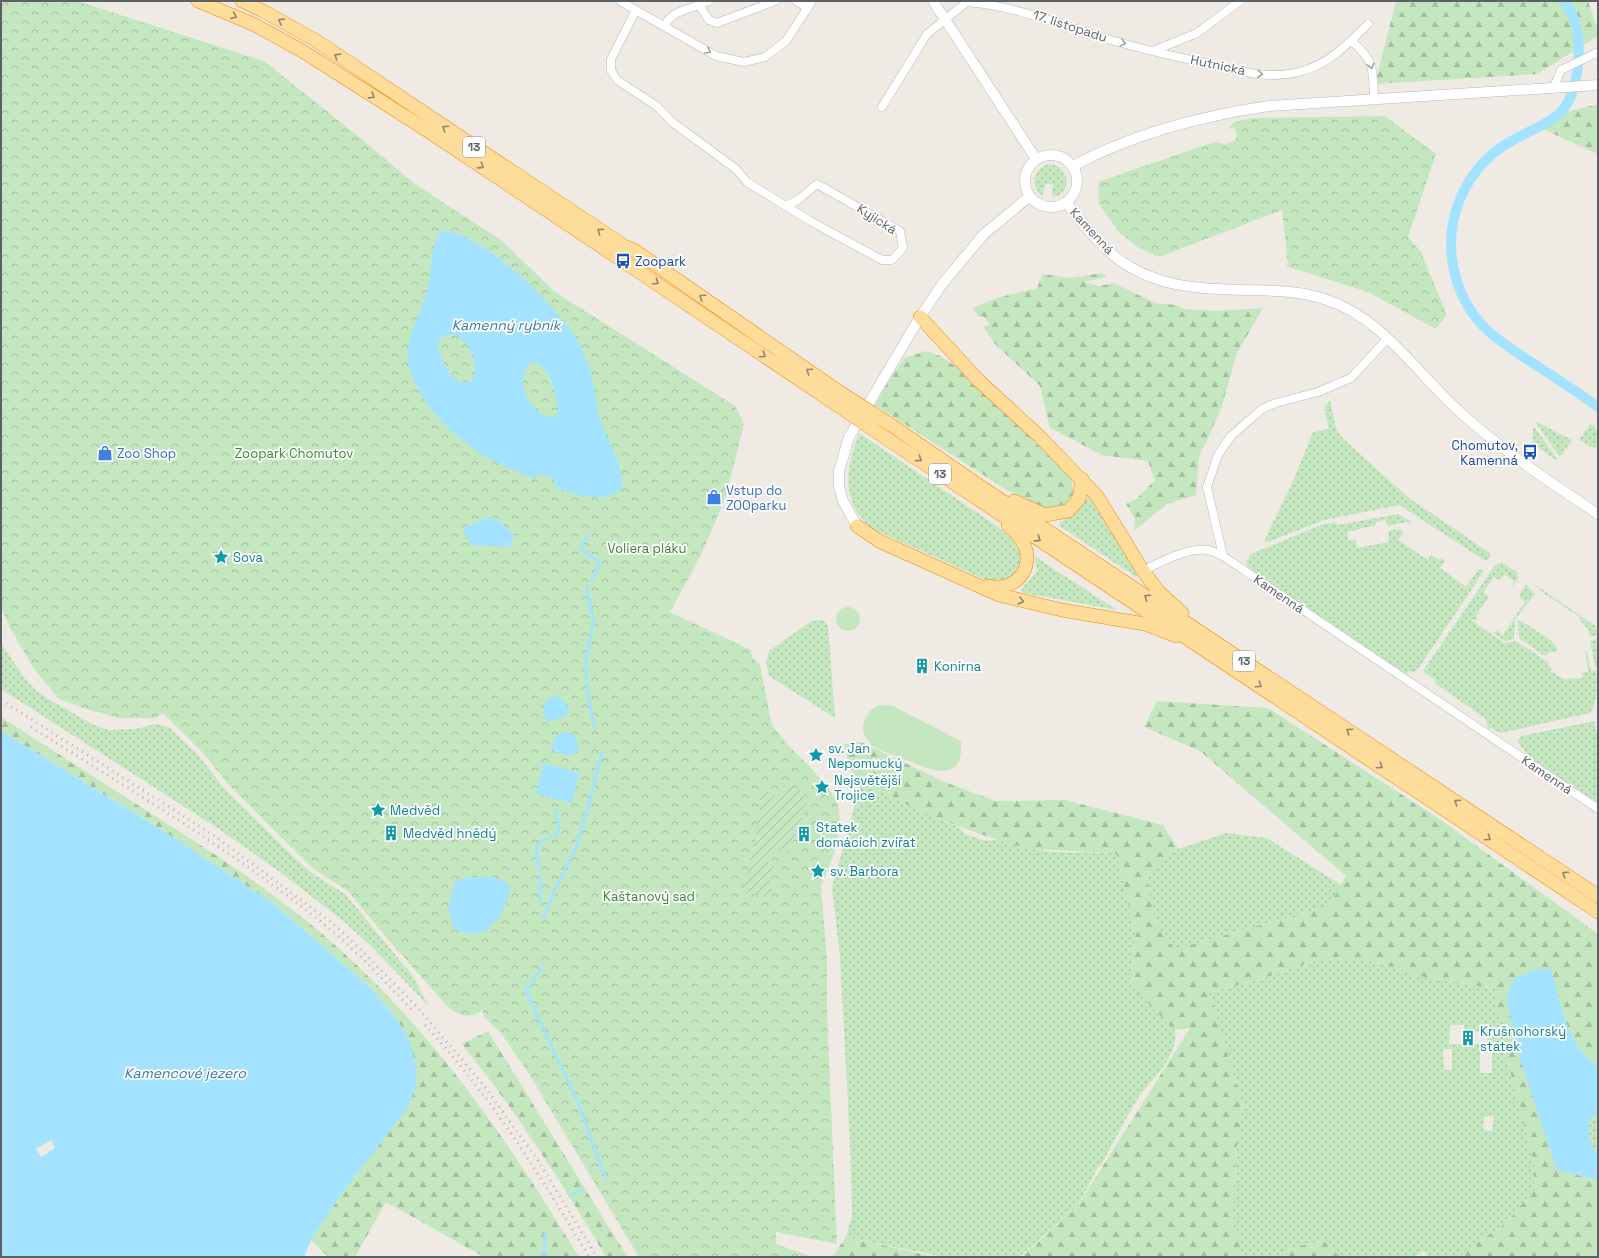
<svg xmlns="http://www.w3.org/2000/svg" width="1599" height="1258" font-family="'Space Grotesk',sans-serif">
  <defs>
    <pattern id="grass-dots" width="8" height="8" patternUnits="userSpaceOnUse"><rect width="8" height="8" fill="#c5e7c0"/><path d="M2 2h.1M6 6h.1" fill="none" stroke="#a3bfa0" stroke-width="1.8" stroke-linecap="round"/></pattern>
    <pattern id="forest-firs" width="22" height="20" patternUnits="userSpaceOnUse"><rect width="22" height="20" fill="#c5e7c0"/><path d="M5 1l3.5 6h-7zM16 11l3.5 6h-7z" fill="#a3bfa0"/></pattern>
    <pattern id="park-crowns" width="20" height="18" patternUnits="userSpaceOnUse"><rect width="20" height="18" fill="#c5e7c0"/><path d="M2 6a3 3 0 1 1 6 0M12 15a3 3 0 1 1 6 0" fill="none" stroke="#a3bfa0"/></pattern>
    <pattern id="garden-furrows" width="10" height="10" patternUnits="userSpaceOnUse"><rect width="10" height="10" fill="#c5e7c0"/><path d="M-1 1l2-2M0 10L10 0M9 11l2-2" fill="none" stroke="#a3bfa0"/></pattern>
  </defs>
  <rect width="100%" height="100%" fill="#efebe4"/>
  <!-- grass -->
  <path fill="url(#grass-dots)" fill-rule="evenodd" d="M1050 164C1069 167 1073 190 1055 197L1052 196 1053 185 1046 183 1043 194 1041 195C1029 184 1034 167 1050 164Z
    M1330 400 1336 429 1342 438 1409 498 1490 553V557L1488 560H1484L1401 506 1398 505 1324 520 1268 542 1264 541 1293 481 1313 432 1329 429 1325 411H1323Z
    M1537 422 1572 440 1560 457 1536 423Z
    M1591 423 1598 431V450L1579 440Z
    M1533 425 1557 459 1556 460 1533 444Z
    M859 433 997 526C1008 536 1029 552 1019 571 1017 575 1011 579 1007 582L993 583 872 529C840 501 846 469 859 433Z
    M1089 497 1138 575 1136 577 1060 526 1059 524C1073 513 1076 515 1086 498Z
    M1398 514 1410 521 1409 524 1407 522 1387 526 1386 520 1376 522V525L1347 532 1349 541 1356 539 1357 548 1389 542 1388 531 1399 529 1404 532 1398 540 1428 560 1431 555 1439 560 1441 558 1445 561 1440 568 1466 587 1479 569 1484 571 1418 669 1413 672 1408 671 1407 675 1248 567 1246 561 1251 554 1321 525 1336 522 1337 525Z
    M1034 556 1117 610 1024 593 1021 591 1023 587 1037 571Z
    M1501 562 1517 572 1518 579 1511 588 1514 581 1504 574 1500 580 1494 577 1483 593 1489 597 1476 616 1478 618 1476 621 1472 619 1471 620 1505 643 1516 641 1548 662 1549 666 1552 667 1550 671 1564 679 1583 678 1582 673 1588 672 1585 648V651H1587L1591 671 1596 670C1598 681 1597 704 1590 713L1501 733 1491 728 1488 729 1486 719 1435 683V680L1423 671 1487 577 1495 565Z
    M1531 582 1597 627 1595 629 1598 631V635L1590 637 1588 629 1579 619 1580 617 1545 594Z
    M1526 584 1535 594 1515 619 1514 639 1505 641 1494 633 1496 630 1503 635 1525 602 1519 596Z
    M816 620 824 621 828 626 835 718 769 676 766 662 769 651 810 622Z
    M1520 620 1552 641 1558 649 1556 652H1550L1545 656 1519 638 1518 621Z
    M1598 639V668L1595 666 1590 641Z
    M1 643 25 679 37 691 50 700 94 725 109 730 135 729 156 724 170 728 198 755 224 788 298 861 313 874 345 894 413 976 428 1005 370 945 342 920 280 872 219 829 1 689Z
    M1594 721 1598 740V803L1532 759C1527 753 1521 748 1518 741L1521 736Z
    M861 783 936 818 958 827 965 834 986 841 997 840 1030 849 1054 852 1113 853 1117 855 1135 935 1130 985 1175 1030C1179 1060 1149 1079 1135 1103 1123 1123 1113 1144 1101 1165L1098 1167 1077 1207 1019 1257H944L846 1237 852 1216 850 1141 840 958 832 887Z
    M1226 833 1267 838 1341 885 1329 906 1175 949 1158 927 1150 899 1147 873 1178 849Z
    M1336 958 1366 961 1394 967 1419 976 1495 989 1506 1056 1534 1163V1190L1506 1223 1457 1257H1428L1424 1251 1413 1257H1340L1323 1241 1290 1248 1283 1257H1242L1233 1213 1237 1145 1243 1105 1209 993 1267 977 1307 963ZM1450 1025H1464V1031L1487 1032V1051L1492 1052V1073H1480V1044H1449ZM1443 1049H1452V1070H1444ZM1488 1116 1494 1117 1492 1131 1483 1130 1484 1118Z
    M1598 1115V1157C1586 1148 1587 1130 1591 1117Z"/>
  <!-- forest -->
  <path fill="url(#forest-firs)" d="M1396 1H1588L1598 30V36L1537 74 1375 84Z
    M1598 104V154L1538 127 1550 122 1562 113Z
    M1102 273 1107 277 1084 282 1100 286 1113 283 1156 303 1177 305 1184 309 1215 311 1263 308 1237 353 1221 409 1199 457 1196 495 1167 504 1134 531 1135 518 1126 504 1135 500 1155 480 1148 461 1102 455 1050 428 1040 386 994 343 984 327 990 325 983 316 979 317 973 308 997 298 1037 288 1043 274 1070 278Z
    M926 351 940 356 960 369 1072 478 1073 494 1065 505 1047 509 1030 503 1005 489 875 405 888 382 904 358Z
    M1157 701 1268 708 1441 820 1598 934V1066C1566 1046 1561 1003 1551 969L1557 1170 1598 1180V1257H1457L1506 1223 1534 1190V1163L1506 1056 1495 989 1419 976 1394 967 1366 961 1336 958 1307 963 1267 977 1209 993 1243 1105 1237 1145 1233 1213 1242 1257H1021L1077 1207 1190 1028 1175 1030 1130 985 1135 935 1117 855 1113 853 1030 849 997 840 936 818 861 783 850 768 844 744 861 742 945 782 995 801 1065 800 1163 825 1178 849 1147 874 1150 899 1158 927 1175 949 1329 906 1346 876 1200 751 1144 727Z
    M1 717C50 748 98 780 147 811 209 850 272 890 328 939 432 1029 508 1140 579 1257H484L386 1202 355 1257H328L311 1240 345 1189 370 1154 406 1033 391 1012 369 986 271 902 165 832 1 731Z
    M488 1031 613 1234 628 1257H606C562 1183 516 1111 462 1044Z
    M846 1237 936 1257H832Z
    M1324 1241 1340 1257H1283L1290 1248Z"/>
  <!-- park -->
  <path fill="url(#park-crowns)" d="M8 1H77L264 61 358 136 415 184 501 240 555 292 735 406 744 424 726 496 701 555 670 612 751 650 752 657 760 665 772 725 788 745 810 767 829 789 835 798 839 810 840 823 835 851 821 886 827 960V1011L837 1244 776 1232V1244L813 1257H639L529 1074 501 1033 484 1017 482 1010C472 1020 457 1015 448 1007L385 936 348 891 315 870 301 857 229 785 202 752 163 713 155 718H120L85 709 59 699 34 669 10 628 1 607V4Z
    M1385 116 1436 154 1408 237 1421 252 1447 315 1436 329 1368 292 1286 266 1288 264 1282 210 1159 257 1139 248 1120 233 1099 204 1098 182 1214 142 1226 144 1235 140 1237 136 1235 128 1228 129 1234 122 1252 118Z"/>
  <!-- garden -->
  <path fill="url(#garden-furrows)" d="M784 785 806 791 808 795 804 813 788 854 774 849 768 863 782 869 777 868 771 872 769 877 772 896H763L743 890 756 836 762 790 776 795V798L778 799Z"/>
  <!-- pitch -->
  <path fill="#c5e7c0" d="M836 619a12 12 0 1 1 24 0a12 12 0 1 1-24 0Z
    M880 705 893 706 961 741C964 784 932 771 909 761 896 756 883 752 871 745 868 740 864 736 863 731 862 721 871 707 880 705Z"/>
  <!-- water -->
  <path fill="#a4e3ff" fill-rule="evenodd" d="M441 231C479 229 558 307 576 338 584 353 592 371 594 387 596 399 597 411 601 423 609 444 624 466 622 489 602 505 575 494 554 487V479L539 473 535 479C519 472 502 466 488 458 455 439 409 396 408 356 407 335 420 315 426 295 433 274 428 250 441 231ZM446 334C468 334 480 361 473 380 455 389 446 370 441 355 440 353 438 349 438 346 438 341 442 337 446 334ZM533 363C551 364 558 399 558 413L553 417C548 418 543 415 539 412 524 400 519 383 527 365Z
    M489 517 499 521 514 535 510 547 471 545 464 533 465 527Z
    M556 696 559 697 570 710 565 716 548 722 544 715 543 706 551 697Z
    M1 731 165 832 271 902 369 986 391 1012 406 1033 412 1048 416 1069V1086L407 1109 345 1189 311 1240 304 1257H1Z
    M569 732C575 736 577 741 579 748L576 752 569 756 554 751 551 747 555 739 560 733Z
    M543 763 579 773 572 803 536 794Z
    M471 877C485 877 502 875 511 887 505 908 495 936 468 934 464 933 458 930 454 929L448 909 455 881Z
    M1551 969C1561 1003 1566 1046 1598 1066V1115L1591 1117C1586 1136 1589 1141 1598 1157 1599 1162 1598 1174 1598 1180L1557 1170 1515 1043 1507 997 1514 979 1534 970Z"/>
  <!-- pier -->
  <path fill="#efebe4" d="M51 1140 55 1148 41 1157 36 1149Z"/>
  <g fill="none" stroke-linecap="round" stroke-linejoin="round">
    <!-- stream -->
    <path stroke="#a4e3ff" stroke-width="3" d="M589 534 582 544 581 548C594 564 608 555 591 581
      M587 586C586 591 592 611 593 619 594 631 588 643 587 655 584 680 589 705 595 729
      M539 869 536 849 540 842 557 834 559 828 556 810
      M540 875V902
      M543 918 556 887 575 850 588 808 602 752
      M542 967 526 991 579 1105 606 1180
      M570 1196 582 1190
      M544 1257 545 1234"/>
    <!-- canal -->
    <path stroke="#a4e3ff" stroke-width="10" d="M1564 1C1568 7 1572 13 1574 19 1583 43 1579 93 1561 112 1547 126 1515 136 1496 151 1442 194 1436 274 1482 325 1495 339 1512 349 1528 360 1551 375 1575 390 1598 407"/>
    <!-- minor casing -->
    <g stroke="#b5b8bb" stroke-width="9">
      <path id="minor" d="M620 1 716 56 744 62 765 57 786 41 812 1
        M709 1 699 5 709 20 717 23 775 1
        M796 1 808 8
        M636 10 611 59V70L617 80 658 107 672 122 736 169 747 182 810 221 882 260H892L903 248 900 231 817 184 798 200 785 206
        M664 26C672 12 685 10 699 5
        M1352 41C1375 62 1373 69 1374 99
        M1153 51 1197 33 1240 1
        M1554 87 1561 70 1598 52
        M882 107 927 34 967 2C1014 6 1056 23 1101 37 1135 48 1170 55 1204 63 1235 70 1268 80 1299 72 1328 65 1348 44 1368 24
        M1387 339 1351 378 1318 392 1276 403 1262 409 1231 436 1218 455 1207 487 1223 556 1598 809
        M1143 571C1160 562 1189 547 1208 550 1213 551 1218 554 1223 556"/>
    </g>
    <!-- tertiary casing -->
    <g stroke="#b5b8bb" stroke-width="11">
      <path id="tertiary" d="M933 1 1036 159
        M1025 181a26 26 0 1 1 52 0a26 26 0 1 1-52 0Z
        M1073 166C1134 133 1201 116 1269 106L1598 85
        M1066 202C1078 218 1091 235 1106 249 1146 286 1192 289 1244 290 1272 291 1300 290 1327 300 1383 318 1418 375 1461 413 1503 451 1551 483 1598 514
        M857 526 843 501 839 487V471L849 437 920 317 943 283 984 234 1030 196"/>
    </g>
    <!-- trunk casing -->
    <g stroke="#f38700" stroke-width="14">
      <path id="trunk" d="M198 1 253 24 304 52 425 129 623 261 837 405
        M242 1 263 11 315 40 624 246 634 250 841 393
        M920 317 978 380 1039 436 1097 496 1143 571 1159 592 1182 613
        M891 425 980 486 1598 896
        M886 438 1598 912
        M1014 501 1045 515 1068 511 1079 499 1082 479
        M857 526 879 541 999 595 1062 610 1145 624 1176 636
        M988 586C1014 592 1035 570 1024 544 1021 537 1013 531 1008 525"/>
    </g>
    <!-- minor -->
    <use href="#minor" stroke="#fff" stroke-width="8"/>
    <!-- tertiary -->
    <use href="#tertiary" stroke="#fff" stroke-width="10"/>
    <!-- trunk -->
    <use href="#trunk" stroke="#fedc9a" stroke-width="13"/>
    <!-- rail -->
    <path stroke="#b3b4b5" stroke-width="3" stroke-dasharray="1 5" stroke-linecap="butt" d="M1 700 215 836 336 926 363 952 418 1008 481 1082 537 1159 597 1257
      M31 727C133 792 239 854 332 931 361 955 386 983 412 1010
      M425 1025C443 1045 461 1066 478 1088 519 1141 554 1199 589 1257"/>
    <!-- trunk-bridge casing -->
    <g stroke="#f38700" stroke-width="14" stroke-linecap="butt">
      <path id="trunk-bridge" d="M841 393 891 425
        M837 405 886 438"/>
    </g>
    <!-- trunk-bridge -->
    <use href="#trunk-bridge" stroke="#fedc9a" stroke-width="13"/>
  </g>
  <!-- one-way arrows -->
  <defs><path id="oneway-chevron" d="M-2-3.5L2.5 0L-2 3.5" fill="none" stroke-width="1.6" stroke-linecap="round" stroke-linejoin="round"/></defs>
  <g stroke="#8d8675">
    <use href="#oneway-chevron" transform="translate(234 16) rotate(23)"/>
    <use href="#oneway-chevron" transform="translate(281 21) rotate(-150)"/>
    <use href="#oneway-chevron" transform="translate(337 56) rotate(-146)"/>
    <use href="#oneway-chevron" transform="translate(372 96) rotate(32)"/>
    <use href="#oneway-chevron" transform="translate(445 128) rotate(-146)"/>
    <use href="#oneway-chevron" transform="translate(481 166) rotate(33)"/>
    <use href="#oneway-chevron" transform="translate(600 231) rotate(-146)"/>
    <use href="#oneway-chevron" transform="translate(656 282) rotate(34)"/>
    <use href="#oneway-chevron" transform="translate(702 297) rotate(-145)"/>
    <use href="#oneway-chevron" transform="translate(763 355) rotate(34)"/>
    <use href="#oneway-chevron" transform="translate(809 371) rotate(-145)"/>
    <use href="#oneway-chevron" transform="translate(919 459) rotate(34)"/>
    <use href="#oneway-chevron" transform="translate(1038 539) rotate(33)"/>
    <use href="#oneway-chevron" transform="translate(1147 597) rotate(-146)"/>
    <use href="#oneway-chevron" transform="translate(1021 601) rotate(14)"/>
    <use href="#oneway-chevron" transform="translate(1259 685) rotate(34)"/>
    <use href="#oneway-chevron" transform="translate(1349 731) rotate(-146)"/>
    <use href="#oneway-chevron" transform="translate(1380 766) rotate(34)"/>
    <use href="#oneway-chevron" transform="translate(1457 802) rotate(-146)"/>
    <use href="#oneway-chevron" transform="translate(1488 838) rotate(34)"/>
    <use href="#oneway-chevron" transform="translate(1565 874) rotate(-146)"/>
  </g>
  <g stroke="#9da0a3">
    <use href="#oneway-chevron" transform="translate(1123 43) rotate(14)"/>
    <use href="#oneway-chevron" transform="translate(708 51) rotate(30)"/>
    <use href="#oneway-chevron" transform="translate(1371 66) rotate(76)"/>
    <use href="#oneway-chevron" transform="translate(1260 74) rotate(6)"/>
  </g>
  <!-- icons -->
  <defs>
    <g id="bus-bare" transform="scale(1.2)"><path d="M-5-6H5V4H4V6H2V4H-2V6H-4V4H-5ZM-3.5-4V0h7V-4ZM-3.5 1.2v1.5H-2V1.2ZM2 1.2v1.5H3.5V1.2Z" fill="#1a4fb4" stroke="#fff" stroke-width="2.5" paint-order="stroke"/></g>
    <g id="shop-bare" transform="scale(1.2)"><path d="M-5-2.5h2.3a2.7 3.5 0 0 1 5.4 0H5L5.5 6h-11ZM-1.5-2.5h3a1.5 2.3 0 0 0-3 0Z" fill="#3f7fe0" stroke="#fff" stroke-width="2.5" paint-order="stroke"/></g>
    <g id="sight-bare" transform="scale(1.2)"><path d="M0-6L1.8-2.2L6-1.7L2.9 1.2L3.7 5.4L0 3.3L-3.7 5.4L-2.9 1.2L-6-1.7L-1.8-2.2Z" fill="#0f9aa8" stroke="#fff" stroke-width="2.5" paint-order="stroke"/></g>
    <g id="building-bare" transform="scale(1.2)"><path d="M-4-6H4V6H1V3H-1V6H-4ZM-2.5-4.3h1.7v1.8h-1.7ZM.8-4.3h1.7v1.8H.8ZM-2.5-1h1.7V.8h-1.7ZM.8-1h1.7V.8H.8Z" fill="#0f9aa8" stroke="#fff" stroke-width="2.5" paint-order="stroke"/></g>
  </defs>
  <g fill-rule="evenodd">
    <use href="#bus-bare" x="623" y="261"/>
    <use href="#bus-bare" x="1530" y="452"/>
    <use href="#shop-bare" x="105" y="453"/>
    <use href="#shop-bare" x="714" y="497"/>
    <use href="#sight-bare" x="221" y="557"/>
    <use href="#building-bare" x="922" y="666"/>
    <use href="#sight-bare" x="816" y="755"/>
    <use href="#sight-bare" x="822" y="787"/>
    <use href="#sight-bare" x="378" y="810"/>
    <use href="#building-bare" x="391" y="833"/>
    <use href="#building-bare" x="804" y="834"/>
    <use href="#sight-bare" x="818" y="871"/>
    <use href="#building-bare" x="1468" y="1038"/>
  </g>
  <g text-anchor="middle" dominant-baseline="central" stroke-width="3.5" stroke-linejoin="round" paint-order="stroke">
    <!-- shield labels -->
    <g fill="#fff" stroke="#8d9093" stroke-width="1">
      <rect x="463" y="137" width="22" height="20" rx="3"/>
      <rect x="929" y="464" width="22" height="20" rx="3"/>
      <rect x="1233" y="651" width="22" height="20" rx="3"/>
    </g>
    <g font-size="12" font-weight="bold" fill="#5c6165">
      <text x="474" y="147">13</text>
      <text x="940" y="474">13</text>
      <text x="1244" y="661">13</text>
    </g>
    <!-- street labels -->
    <g font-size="13" fill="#5c6165" stroke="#fff">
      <text transform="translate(1070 26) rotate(18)">17. listopadu</text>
      <text transform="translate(1218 65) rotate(12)">Hutnická</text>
      <text transform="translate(877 219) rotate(33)">Kyjická</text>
      <text transform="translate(1092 231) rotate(47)">Kamenná</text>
      <text transform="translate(1279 594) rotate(34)">Kamenná</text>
      <text transform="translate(1547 775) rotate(34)">Kamenná</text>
    </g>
    <!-- transit labels -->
    <g font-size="13" fill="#164399" stroke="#fff" text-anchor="start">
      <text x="635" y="261">Zoopark</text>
      <text x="1518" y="445" text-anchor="end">Chomutov,<tspan x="1518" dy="15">Kamenná</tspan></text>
    </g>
    <!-- shop labels -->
    <g font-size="13" fill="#366cbe" stroke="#fff" text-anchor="start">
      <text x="117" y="453">Zoo Shop</text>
      <text x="726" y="490">Vstup do<tspan x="726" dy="15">ZOOparku</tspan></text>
    </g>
    <!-- park labels -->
    <g font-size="13" fill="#3b8434" stroke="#fff">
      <text x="294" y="453">Zoopark Chomutov</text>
      <text x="647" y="548">Voliera pláku</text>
      <text x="649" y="896">Kaštanový sad</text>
    </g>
    <!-- culture labels -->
    <g font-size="13" fill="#0d838f" stroke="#fff" text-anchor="start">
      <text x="233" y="557">Sova</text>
      <text x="934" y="666">Konírna</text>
      <text x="828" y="748">sv. Jan<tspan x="828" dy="15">Nepomucký</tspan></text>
      <text x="834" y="780">Nejsvětější<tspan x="834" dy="15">Trojice</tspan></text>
      <text x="390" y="810">Medvěd</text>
      <text x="816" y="827">Statek<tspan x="816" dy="15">domácích zvířat</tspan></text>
      <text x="403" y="833">Medvěd hnědý</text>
      <text x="830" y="871">sv. Barbora</text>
      <text x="1480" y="1031">Krušnohorský<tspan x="1480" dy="15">statek</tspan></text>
    </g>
    <!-- water labels -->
    <g font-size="14" font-style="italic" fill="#3a7aa0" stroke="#fff">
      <text x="506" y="325">Kamenný rybník</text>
      <text x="185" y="1073">Kamencové jezero</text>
    </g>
  </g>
  <!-- border -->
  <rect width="1599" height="1258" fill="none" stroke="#5c6165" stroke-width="4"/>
</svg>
